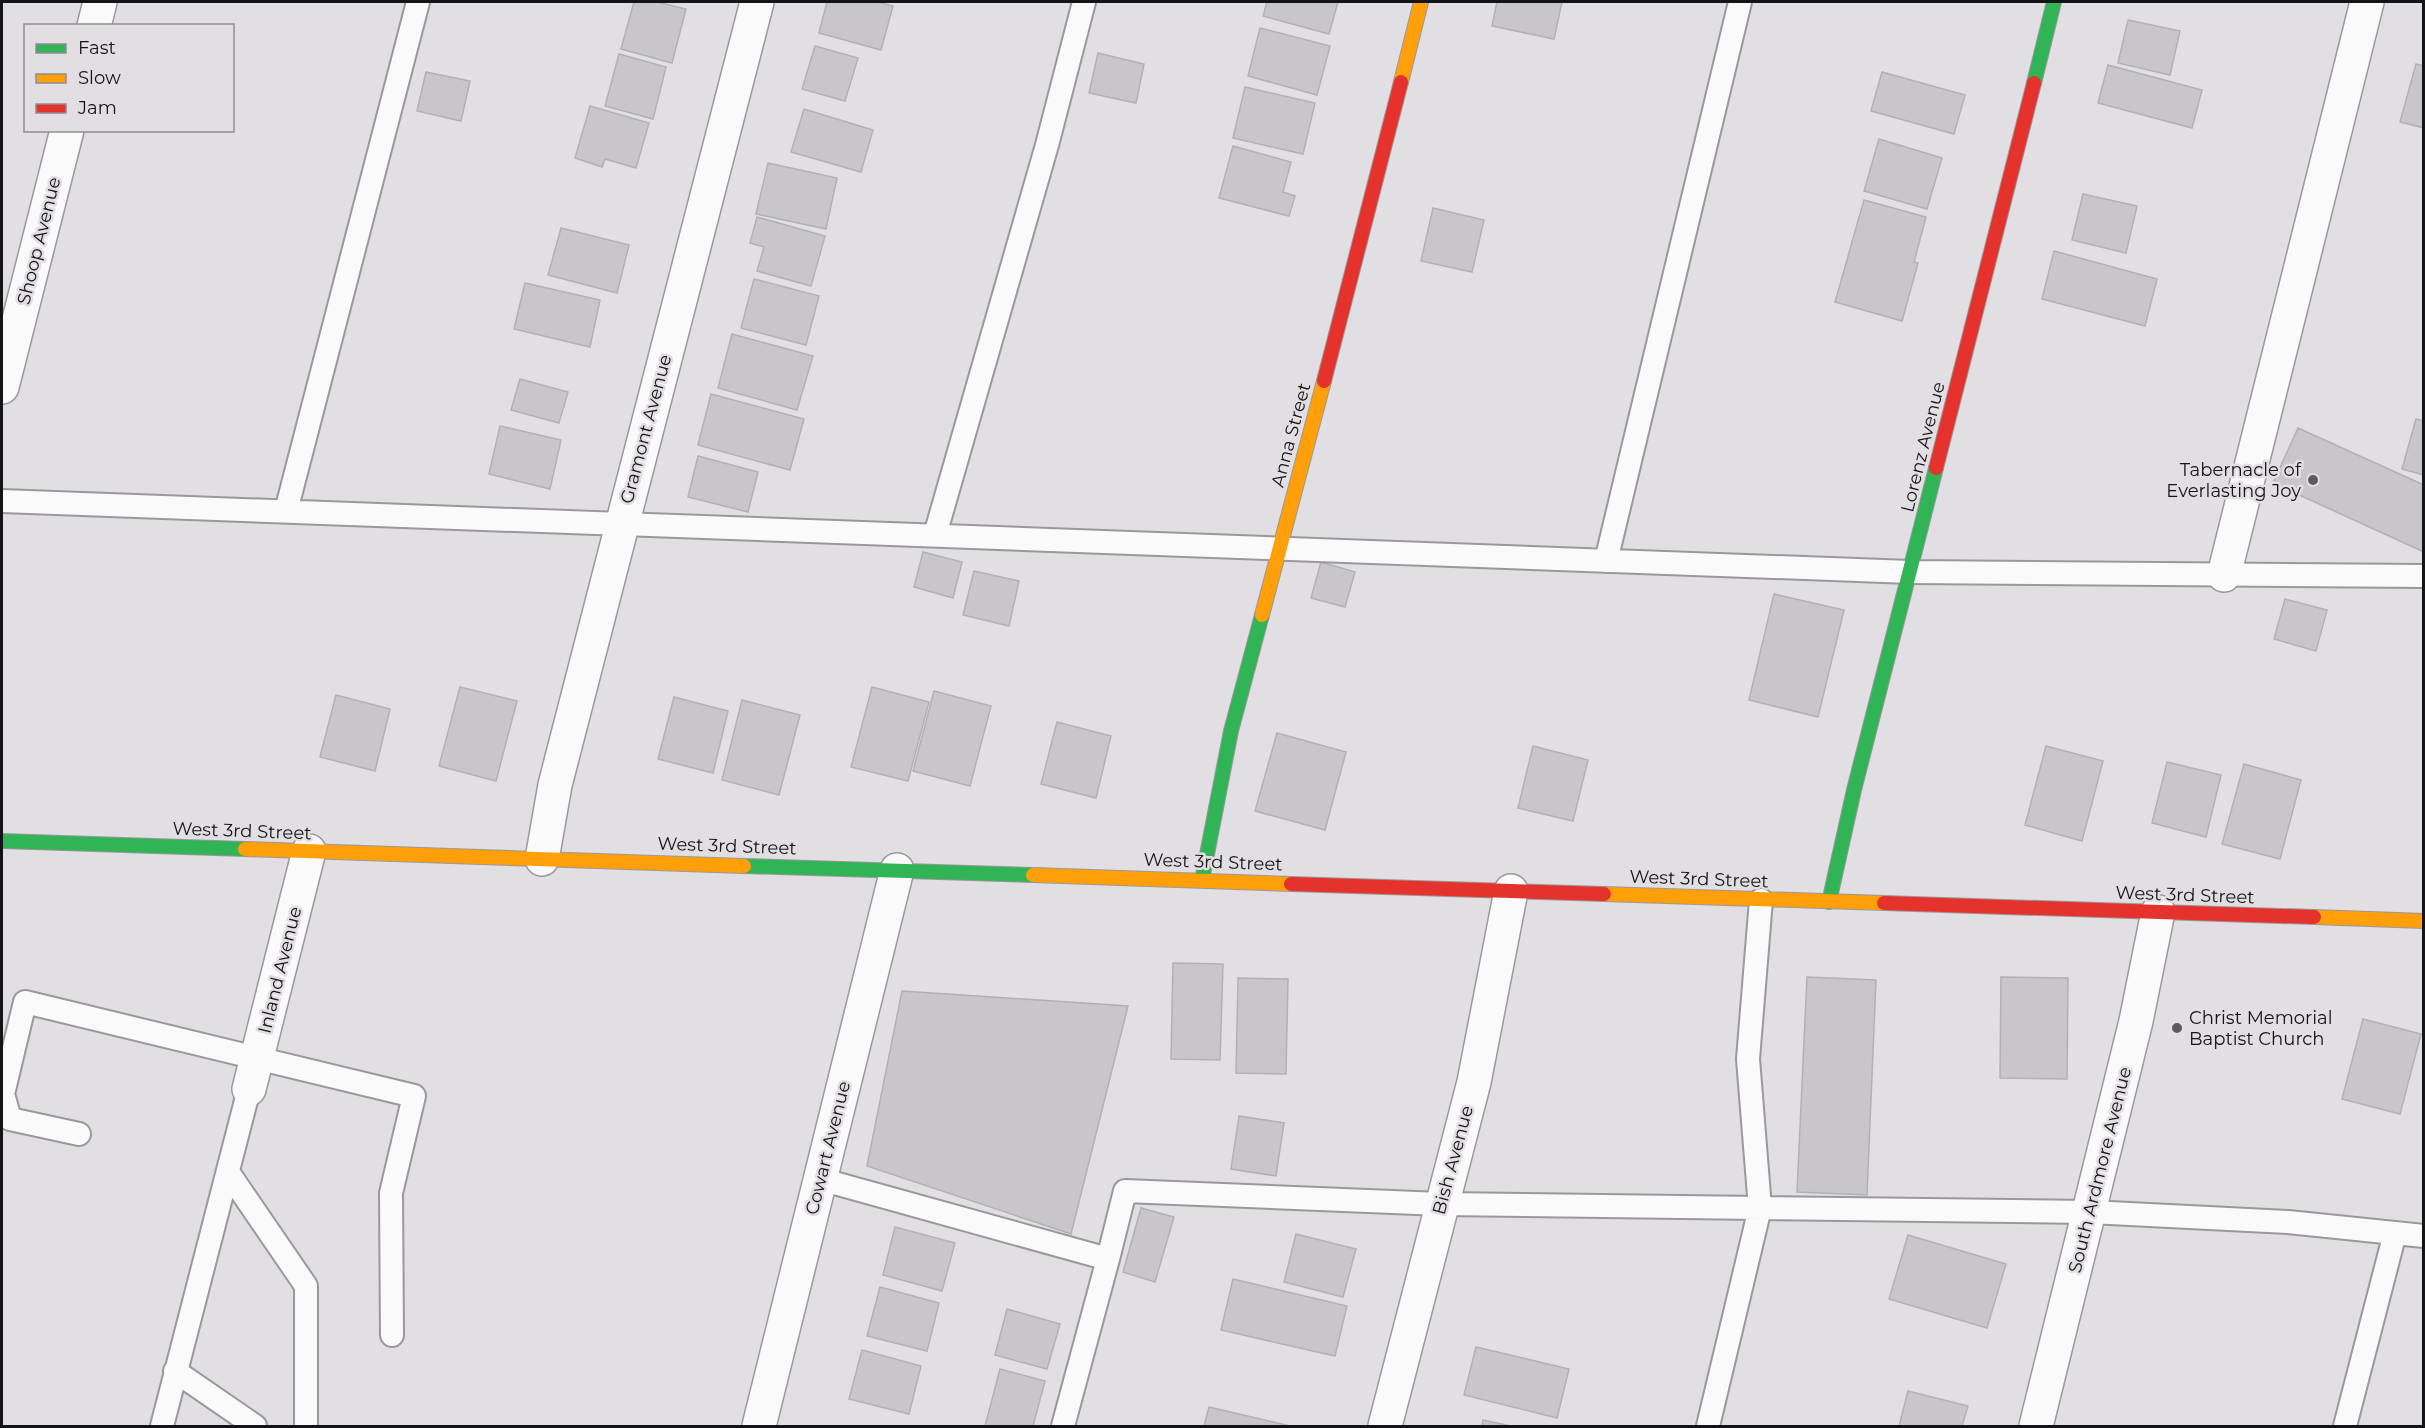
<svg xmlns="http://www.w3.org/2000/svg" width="2425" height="1428" font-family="Montserrat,sans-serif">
  <rect width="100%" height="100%" fill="#e1dfe3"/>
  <!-- building -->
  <path fill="#c8c6c9" stroke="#b1b0b3" stroke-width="1.5" d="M634 2H657L686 9 672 63 621 49Z
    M827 2H877L893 6 881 50 819 33Z
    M1267 2H1338L1329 34 1263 16Z
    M1497 2H1562L1554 39 1492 26Z
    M2128 20 2180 31 2170 75 2118 63Z
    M1260 28 1330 46 1317 95 1248 76Z
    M815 46 858 58 845 101 802 89Z
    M1098 53 1144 64 1136 103 1089 93Z
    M619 54 666 67 653 119 605 106Z
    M2416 64 2424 66V128L2400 122Z
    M2108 65 2202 90 2192 128 2098 103Z
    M426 72 470 81 461 121 417 111Z
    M1882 72 1965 95 1954 134 1871 111Z
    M1245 87 1315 103 1303 154 1233 138Z
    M590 106 649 123 636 168 605 159 602 167 575 158Z
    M804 109 873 130 861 172 791 152Z
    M1879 139 1942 158 1927 209 1864 191Z
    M1233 146 1291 162 1283 192 1295 196 1289 216 1219 198Z
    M768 163 837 178 826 229 756 214Z
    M2083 194 2137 206 2126 253 2072 240Z
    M1864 200 1926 217 1914 262 1918 263 1902 321 1835 302Z
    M1433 208 1484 220 1472 272 1421 261Z
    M757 217 825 236 811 286 757 271 764 247 750 243Z
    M561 228 629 245 617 293 548 275Z
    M2054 251 2157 279 2145 326 2042 299Z
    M754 279 819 296 806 345 741 328Z
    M525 283 600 300 590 347 514 329Z
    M732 334 813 356 797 410 718 388Z
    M520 379 568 392 559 423 511 410Z
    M711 394 804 419 790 470 698 445Z
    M2416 419 2424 421V475L2402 469Z
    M500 426 561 440 550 489 489 474Z
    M2298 428 2424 485V552L2273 483Z
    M698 456 758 472 748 512 688 497Z
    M923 552 962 562 953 598 914 587Z
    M1321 562 1355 572 1345 607 1311 598Z
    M974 571 1019 581 1009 626 963 615Z
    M1774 594 1844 610 1818 717 1749 700Z
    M2285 599 2327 610 2316 651 2274 639Z
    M460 687 517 701 496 781 439 766Z
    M872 687 929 702 908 781 851 767Z
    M934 691 991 706 970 786 913 771Z
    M336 695 390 709 375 771 320 757Z
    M674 697 728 711 713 773 658 759Z
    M742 700 800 715 779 795 722 780Z
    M1057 722 1111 736 1096 798 1041 784Z
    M1277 733 1346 752 1325 830 1255 811Z
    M1533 746 1588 760 1573 821 1518 808Z
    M2046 746 2103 761 2082 841 2025 825Z
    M2167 762 2221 775 2206 837 2152 823Z
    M2244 764 2301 780 2280 859 2222 844Z
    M1173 963 1223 964 1220 1060 1171 1059Z
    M1807 977 1876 980 1867 1195 1797 1192Z
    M2001 977 2068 978 2067 1079 2000 1078Z
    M1238 978 1288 979 1286 1074 1236 1073Z
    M902 991 1128 1006 1071 1234 867 1166Z
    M2363 1019 2421 1034 2400 1114 2342 1099Z
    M1239 1116 1284 1123 1276 1176 1231 1169Z
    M1141 1208 1174 1217 1155 1282 1123 1272Z
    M895 1227 955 1243 942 1291 883 1275Z
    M1296 1234 1356 1249 1343 1297 1284 1282Z
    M1908 1235 2006 1264 1987 1328 1889 1299Z
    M1233 1279 1347 1306 1335 1356 1221 1330Z
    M880 1287 939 1303 927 1351 867 1336Z
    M1007 1309 1060 1324 1047 1369 995 1355Z
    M1476 1347 1569 1369 1557 1418 1464 1395Z
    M862 1350 921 1366 909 1414 849 1399Z
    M1000 1369 1045 1381 1033 1426H985Z
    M1908 1391 1968 1406 1962 1426H1899Z
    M1209 1407 1290 1426H1204Z
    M1483 1420 1511 1426H1482Z"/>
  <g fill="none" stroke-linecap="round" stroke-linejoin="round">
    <!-- lane casing -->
    <g stroke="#9a989b" stroke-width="26">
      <path id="lane" d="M2 501 1910 572 2424 576
        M286 511 418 2
        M935 535 1047 145 1084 2
        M1606 561 1740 2
        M79 1134 10 1119 3 1094 25 1002 414 1096 391 1193 392 1335
        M228 1172 306 1286V1426
        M820 1179 1108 1259 1125 1191 1441 1204 2090 1212 2288 1222 2424 1236
        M175 1371 255 1426
        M162 1426 249 1089
        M1063 1426 1108 1259
        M1708 1426 1760 1208 1748 1059 1761 900
        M2345 1426 2395 1233"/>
    </g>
    <!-- street casing -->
    <g stroke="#9a989b" stroke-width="36">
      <path id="street" d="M94 26 100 2
        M2 387 67 130
        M2224 575 2367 2
        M542 859 555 785 757 2
        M249 1089 309 851
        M759 1426 897 870
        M1385 1426 1474 1082 1511 891
        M2036 1426 2136 1021 2158 912"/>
    </g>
    <!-- fast casing -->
    <g stroke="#9a989b" stroke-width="16">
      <path id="fast" d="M2034 83 2054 2
        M2 841 245 849
        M744 866 1033 875
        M1202 880 1231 731 1262 615
        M1829 902 1854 790 1936 468"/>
    </g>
    <!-- slow casing -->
    <g stroke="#9a989b" stroke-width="16">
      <path id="slow" d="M1401 82 1421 2
        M1262 615 1324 381
        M245 849 744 866
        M1033 875 1291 884
        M1604 894 1884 903
        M2314 917 2424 921"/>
    </g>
    <!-- jam casing -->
    <g stroke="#9a989b" stroke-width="16">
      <path id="jam" d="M1324 381 1401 82
        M1936 468 2034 83
        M1291 884 1604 894
        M1884 903 2314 917"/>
    </g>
    <!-- lane -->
    <use href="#lane" stroke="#fafafb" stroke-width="22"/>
    <!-- street -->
    <use href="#street" stroke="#fafafb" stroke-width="33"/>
    <!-- fast -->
    <use href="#fast" stroke="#30b455" stroke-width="14"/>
    <!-- slow -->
    <use href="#slow" stroke="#ff9f0a" stroke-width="14"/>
    <!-- jam -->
    <use href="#jam" stroke="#e5322d" stroke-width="14"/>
  </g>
  <!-- markers -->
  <g fill="#5c5a5d" stroke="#e2dee4" stroke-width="2">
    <circle cx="2313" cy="480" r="6"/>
    <circle cx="2177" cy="1028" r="6"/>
  </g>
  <g text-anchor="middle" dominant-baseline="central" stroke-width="5" stroke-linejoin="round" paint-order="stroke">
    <!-- street labels -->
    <g font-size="18" fill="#141315" stroke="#e2dee4">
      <text transform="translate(39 241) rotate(-76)">Shoop Avenue</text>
      <text transform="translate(646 429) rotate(-75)">Gramont Avenue</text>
      <text transform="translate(1291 435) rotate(-75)">Anna Street</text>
      <text transform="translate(1923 447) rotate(-76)">Lorenz Avenue</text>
      <text transform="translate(242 831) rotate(2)">West 3rd Street</text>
      <text transform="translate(727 846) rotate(2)">West 3rd Street</text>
      <text transform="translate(1213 862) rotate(2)">West 3rd Street</text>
      <text transform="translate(1699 879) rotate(2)">West 3rd Street</text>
      <text transform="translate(2185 895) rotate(2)">West 3rd Street</text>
      <text transform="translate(280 970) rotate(-76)">Inland Avenue</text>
      <text transform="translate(828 1148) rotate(-76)">Cowart Avenue</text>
      <text transform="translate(1453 1160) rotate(-75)">Bish Avenue</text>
      <text transform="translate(2100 1170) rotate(-76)">South Ardmore Avenue</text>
    </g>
    <!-- poi labels -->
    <g font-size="18" fill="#141315" stroke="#e2dee4" text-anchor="end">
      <text x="2301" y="470">Tabernacle of<tspan x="2301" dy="21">Everlasting Joy</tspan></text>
      <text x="2189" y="1018" text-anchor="start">Christ Memorial<tspan x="2189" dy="21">Baptist Church</tspan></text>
    </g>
  </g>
  <!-- border -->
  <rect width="2425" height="1428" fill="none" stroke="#141315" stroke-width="6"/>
  <!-- legend -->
  <rect x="24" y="24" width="210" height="108" fill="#e2dee4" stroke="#908d91" stroke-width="1.5"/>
  <rect x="36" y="44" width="30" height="9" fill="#30b455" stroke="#908d91" stroke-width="1.5"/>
  <text x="78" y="54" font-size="18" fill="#141315">Fast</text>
  <rect x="36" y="74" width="30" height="9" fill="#ff9f0a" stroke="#908d91" stroke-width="1.5"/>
  <text x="78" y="84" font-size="18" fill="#141315">Slow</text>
  <rect x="36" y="104" width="30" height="9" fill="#e5322d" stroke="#908d91" stroke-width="1.5"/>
  <text x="78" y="114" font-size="18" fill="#141315">Jam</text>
</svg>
